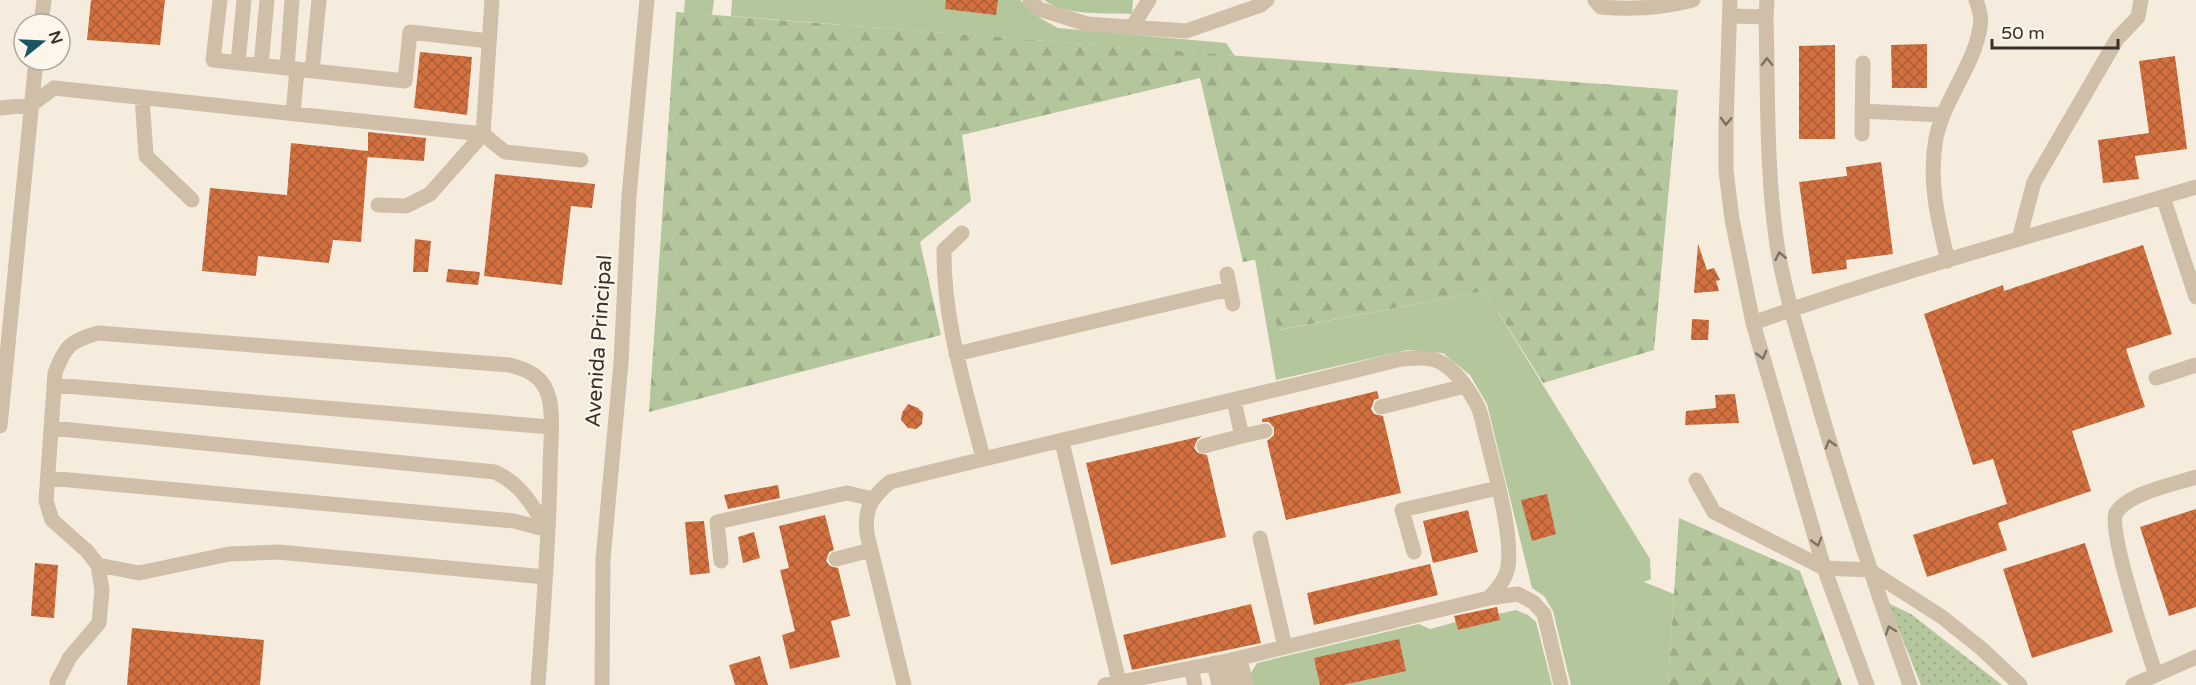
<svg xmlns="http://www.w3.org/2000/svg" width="2196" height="685" font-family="'Varela Round',sans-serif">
  <defs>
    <pattern id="forest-firs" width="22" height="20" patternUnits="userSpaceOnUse" patternTransform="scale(1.5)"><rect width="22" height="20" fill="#b4c69c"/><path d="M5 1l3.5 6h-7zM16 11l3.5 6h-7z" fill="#9caa86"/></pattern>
    <pattern id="park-dots" width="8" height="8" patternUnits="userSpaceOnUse" patternTransform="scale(1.5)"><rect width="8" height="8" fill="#b4c69c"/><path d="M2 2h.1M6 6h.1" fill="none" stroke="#9caa86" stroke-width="1.8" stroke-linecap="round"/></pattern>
    <pattern id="building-cross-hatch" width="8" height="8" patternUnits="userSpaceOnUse" patternTransform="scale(1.5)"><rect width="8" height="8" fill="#d2713f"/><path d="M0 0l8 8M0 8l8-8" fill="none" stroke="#ac5d35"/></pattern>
  </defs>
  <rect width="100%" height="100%" fill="#f5ecde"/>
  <!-- grass -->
  <path fill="#b4c69c" d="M685 0H714L712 15 684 13Z
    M732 0H1020L1040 18 1058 28 1226 43 1235 56 731 16Z
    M1044 0H1133L1132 14C1107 13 1065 16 1044 0Z
    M1263 257 1279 330 1485 291 1650 559 1651 579 1644 582 1674 594 1668 685H1571L1553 611 1544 596 1532 588 1487 404 1470 375 1443 353 1407 350 1276 380 1255 259Z
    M1516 610 1528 615 1536 622 1552 685H1251L1249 676 1257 663 1419 624 1430 629 1456 622 1458 630 1499 620 1498 614Z"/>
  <!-- forest -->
  <path fill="url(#forest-firs)" d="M676 12 1678 90 1654 350 1543 383 1485 291 1278 330 1263 258 1243 262 1200 78 962 135 971 201 920 242 941 335 649 412Z
    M1679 518 1800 571 1842 685H1668Z"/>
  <!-- park -->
  <path fill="url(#park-dots)" d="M1888 603 1911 614 2002 685H1921Z"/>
  <!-- building -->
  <path fill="url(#building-cross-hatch)" d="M91 0H165L160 45 87 40Z
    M946 0H998L996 15 945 9Z
    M1927 44V88H1892L1891 45Z
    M1835 45V139H1799V46Z
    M420 52 472 57 467 115 414 108Z
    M2175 56 2187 149 2135 156 2139 179 2103 183 2098 140 2149 133 2139 61Z
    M368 132 426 138 424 161 367 157 368 152 361 242 333 240 329 263 258 256 256 276 202 271 210 188 287 195 291 143 368 151Z
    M1881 162 1893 254 1846 260 1847 269 1812 274 1799 182 1847 176 1846 167Z
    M495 174 595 184 592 208 571 206 562 285 484 276Z
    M415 239 431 241 428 272H413Z
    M1698 244 1707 270 1714 268 1720 280 1716 281 1719 291 1694 293Z
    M2143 245 2172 334 2126 349 2145 407 2072 431 2091 491 1998 523 2007 550 1927 577 1913 535 2007 504 1993 459 1973 465 1924 314 2003 285 2004 291Z
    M448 269 480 272 478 285 446 282Z
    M1692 319 1709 320 1708 340H1691Z
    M1377 391 1379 398 1374 400 1371 409 1374 414 1383 416 1401 493 1286 520 1267 441 1274 435V428L1269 422H1262V419Z
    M1735 394 1739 423 1685 425 1686 411 1716 408 1715 395Z
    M908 404 918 408 923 413 922 424 916 429 908 428 901 420 902 413Z
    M1202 436 1197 440 1194 448 1198 453 1207 455 1226 537 1111 565 1086 463Z
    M778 485 780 498 728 509 724 495Z
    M1547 494 1556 534 1532 541 1521 500Z
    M2196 509V607L2169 616 2140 527Z
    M1468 510 1478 552 1433 563 1423 521Z
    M825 515 834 550 829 552 826 561 830 566 838 568 850 616 831 621 840 657 790 669 782 635 795 631 780 570 789 568 779 526Z
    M704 521 710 573 690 575 685 522Z
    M754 532 760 558 743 563 738 537Z
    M2085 543 2113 632 2032 658 2003 569Z
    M35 563 58 565 54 618 31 616Z
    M1430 564 1438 595 1314 625 1307 593Z
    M1251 604 1261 643 1132 670 1123 635Z
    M1497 607 1500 620 1458 630 1454 616Z
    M132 628 264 640 260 685H127Z
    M1399 639 1406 671 1343 685H1320L1314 658Z
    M760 656 768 685H735L729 665Z"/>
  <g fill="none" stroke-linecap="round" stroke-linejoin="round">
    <!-- minor -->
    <path stroke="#cfbea8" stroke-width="15" d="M220 0 213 60 405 81 410 32 489 41
      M1030 0 1039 9 1087 24 1186 31 1261 5 1267 0
      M1595 0 1601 7C1633 10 1662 8 1693 0
      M1730 0 1726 124V171L1732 219 1753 323 1824 568 1867 685
      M1767 0 1766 17C1768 93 1766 170 1777 245 1785 296 1802 345 1816 395 1844 493 1876 589 1910 685
      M1731 16 1766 17
      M41 24 44 0
      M1132 27 1149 0
      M238 63 244 0
      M261 65 267 0
      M287 68 292 0
      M312 71 319 0
      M142 97 146 156 192 200
      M0 108 31 105 54 88 483 134 505 152 581 160
      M1862 111 1942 115
      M293 114 297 69
      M1862 134 1863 63
      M2163 197 2196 297
      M378 205 406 206 430 194 483 134 492 0
      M962 233 944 250C943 321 966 390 983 458
      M2019 239 2034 182 2117 39 2138 17 2141 0
      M1948 261C1938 220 1928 181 1936 138 1944 99 1975 64 1980 27 1982 19 1979 8 1976 0
      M1227 274 1233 304
      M1753 323C1898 271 2048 232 2196 187
      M956 354 1230 289
      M2156 378 2196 365
      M54 385 550 427
      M1234 401 1242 436 1265 431
      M1381 407 1465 386
      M0 426 36 60
      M51 428 495 472C521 484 533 506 548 530
      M1062 442 1119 682
      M1204 446 1242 436
      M48 478 514 521 548 530
      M1696 480 1714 512 1824 568 1869 570 1942 617 1982 649 2020 685
      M1260 538 1285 647
      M1414 552 1402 510 1498 488
      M836 559 871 550
      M721 561 717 522 847 493 873 499
      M98 565 139 573 229 554 278 552 545 577
      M1489 598 1518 594 1533 602 1544 614 1561 685
      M1240 659 1246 685
      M1227 661 1233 685
      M1214 663 1219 685
      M1191 668 1195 685
      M2156 675C2148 651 2107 529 2116 513 2128 493 2175 484 2196 477
      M58 685 57 682 70 657 99 623 102 590 98 565 87 551 52 520 46 501 55 373C65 346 70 341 98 333L510 365C529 370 544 377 549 398 554 417 550 450 550 471 549 542 543 614 538 685
      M602 685 603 559 621 363 629 196 647 0
      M904 685 867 534C864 509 871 498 890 482 1060 439 1231 402 1401 359 1415 358 1429 356 1442 363 1457 372 1469 390 1477 405 1482 414 1483 426 1486 436 1494 469 1513 534 1508 567 1506 579 1497 589 1489 598L1227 661 1105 685
      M2133 685 2196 657"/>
  </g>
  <!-- one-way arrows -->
  <defs><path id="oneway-chevron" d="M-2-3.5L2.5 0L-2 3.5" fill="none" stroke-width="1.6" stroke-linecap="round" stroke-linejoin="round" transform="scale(1.5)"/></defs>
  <g stroke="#7e7062">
    <use href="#oneway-chevron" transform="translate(1767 62) rotate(-91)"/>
    <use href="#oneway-chevron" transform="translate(1726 121) rotate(92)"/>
    <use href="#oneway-chevron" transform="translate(1780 256) rotate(-102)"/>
    <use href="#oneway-chevron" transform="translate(1762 355) rotate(74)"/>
    <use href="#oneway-chevron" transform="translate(1830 444) rotate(-106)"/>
    <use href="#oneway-chevron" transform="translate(1817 542) rotate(74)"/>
    <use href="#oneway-chevron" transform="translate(1890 630) rotate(-110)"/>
  </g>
  <g text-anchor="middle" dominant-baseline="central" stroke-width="4.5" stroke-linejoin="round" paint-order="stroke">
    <!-- street labels -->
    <g font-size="21" fill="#3b3029" stroke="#fcf6eb">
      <text transform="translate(599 341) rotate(-86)">Avenida Principal</text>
    </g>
  </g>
  <!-- north arrow -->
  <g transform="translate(42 42) rotate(72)"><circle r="28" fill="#fcf6eb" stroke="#afa79d" stroke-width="1.5"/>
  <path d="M0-4.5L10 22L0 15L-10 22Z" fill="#195662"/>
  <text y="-9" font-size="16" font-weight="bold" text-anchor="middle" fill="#3b3029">N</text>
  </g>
  <!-- scale -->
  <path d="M1992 39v9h126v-9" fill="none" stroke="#3b3029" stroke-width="3"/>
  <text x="2001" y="39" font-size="18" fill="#3b3029" stroke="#fcf6eb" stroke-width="4.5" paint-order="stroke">50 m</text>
</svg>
